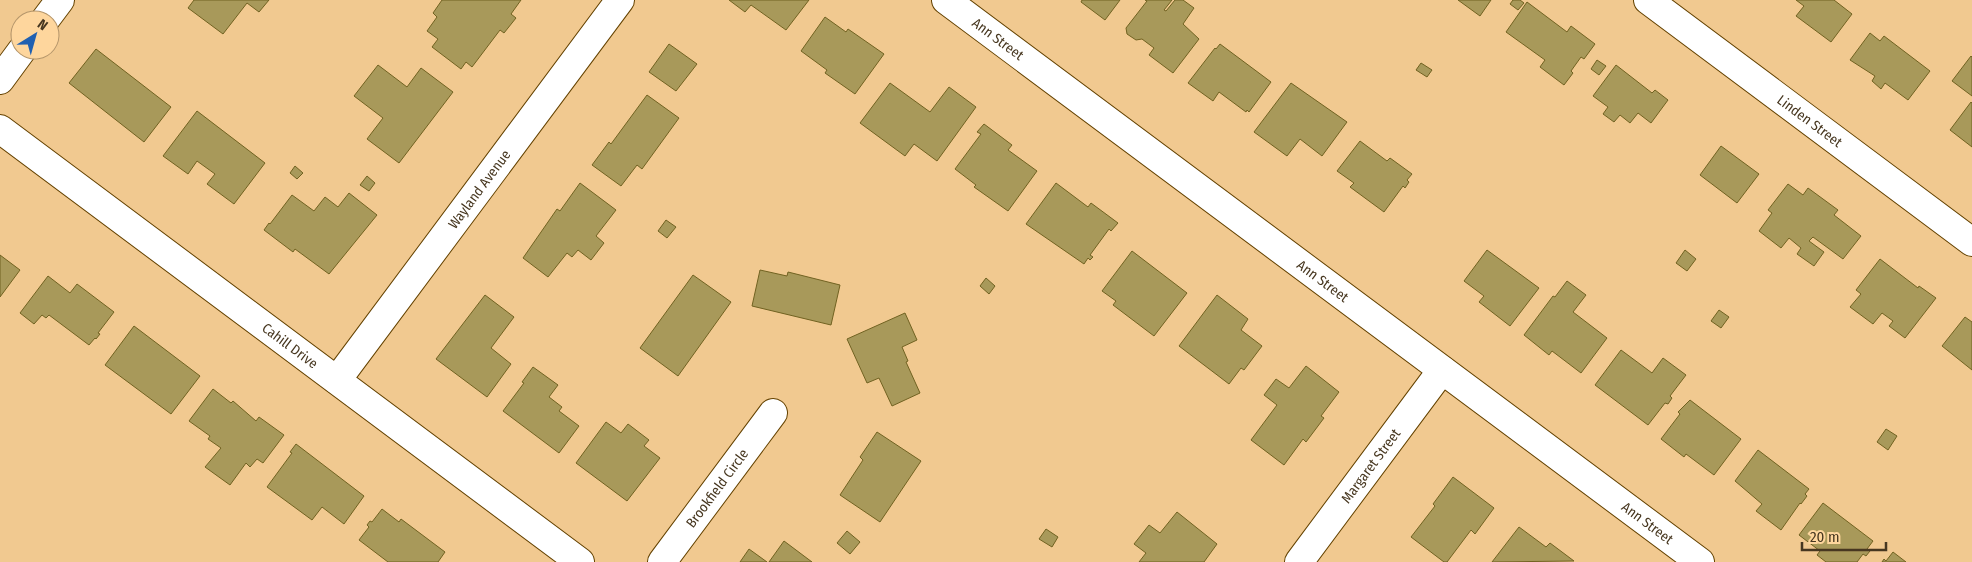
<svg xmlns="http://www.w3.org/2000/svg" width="1972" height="562" font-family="'Fira Sans Condensed',sans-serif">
  <rect width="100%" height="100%" fill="#f1c990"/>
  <!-- building -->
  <path fill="#a8995a" stroke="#716221" d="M194 0H269L259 12 247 3 223 34 188 8Z
    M442 0H521L511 14 516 18 504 33 500 30 472 67 466 62 461 69 432 47 438 39 427 31 437 17 433 13Z
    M729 0H809L786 30 751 5 745 12Z
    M1082 0H1120L1105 20 1081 2Z
    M1145 0H1172L1164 10 1166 11 1175 0H1183L1194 8 1183 24 1199 39 1173 73 1149 55 1154 48 1142 39 1136 40 1127 34 1126 28 1147 1Z
    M1458 0H1491L1480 16Z
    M1513 0H1520L1524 3 1518 10 1510 4Z
    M1796 0H1834L1852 14 1831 42 1796 16 1804 6Z
    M1527 2 1567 32 1571 26 1595 44 1584 59 1581 57 1571 71 1573 73 1564 85 1540 67 1545 60 1506 32Z
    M825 17 846 32 848 29 884 54 855 94 825 73 827 70 801 51Z
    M1870 33 1880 41 1884 36 1930 71 1908 100 1885 83 1881 89 1872 81 1875 76 1850 60Z
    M669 44 697 64 676 91 649 72Z
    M1220 44 1271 82 1249 112 1247 110 1246 112 1219 92 1213 101 1188 83 1215 48 1216 49Z
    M96 49 171 107 144 142 69 83Z
    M1971 56 1972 57V96L1952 81Z
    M1597 60 1606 66 1599 75 1591 69Z
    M1421 63 1432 70 1427 77 1416 70Z
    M378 65 407 87 421 68 453 92 399 163 367 139 383 118 354 96Z
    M1616 65 1652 93 1655 90 1668 100 1651 123 1638 113 1630 123 1620 115 1614 122 1603 114 1608 107 1593 96Z
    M890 83 930 112 949 87 976 107 937 161 914 144 905 156 860 123Z
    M1291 83 1347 122 1322 156 1300 139 1287 156 1254 132Z
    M647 95 679 118 642 169 637 165 621 186 592 165 609 142 611 144Z
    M1971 102 1972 103V147L1950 130Z
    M197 111 265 163 234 204 207 184 215 174 197 161 188 174 163 156Z
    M984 124 1012 145 1008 150 1037 171 1008 211 974 187 976 185 955 169 981 134 977 132Z
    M1360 141 1387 161 1390 158 1412 174 1407 180 1409 182 1405 188 1403 186 1384 212 1350 187 1354 183 1337 171Z
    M1721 146 1759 174 1737 203 1700 175Z
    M295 166 303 173 297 179 290 173Z
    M367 176 375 183 369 191 360 185Z
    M580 183 616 210 596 236 604 243 591 260 578 250 572 257 567 253 548 277 523 258 557 209 560 211Z
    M1056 183 1088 207 1091 203 1118 223 1111 231 1109 229 1090 255 1093 257 1090 260 1088 258 1084 264 1026 224Z
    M1788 184 1803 195 1808 188 1838 210 1834 215 1861 236 1843 259 1813 237 1809 241 1824 252 1814 266 1797 254 1801 248 1789 238 1781 248 1759 231 1772 213 1768 210Z
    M349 193 377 215 329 274 295 249 293 252 264 230 269 223 270 224 292 195 314 211 325 197 338 207Z
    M666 220 676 227 667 238 658 231Z
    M1487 250 1539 288 1510 326 1479 302 1484 296 1464 281Z
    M1685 250 1696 259 1687 271 1676 263Z
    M1132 251 1187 293 1154 336 1113 305 1116 301 1102 291Z
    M0 255 20 270 0 297Z
    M1880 259 1918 288 1919 286 1936 298 1905 338 1889 326 1893 321 1882 313 1873 324 1850 307 1861 294 1856 290Z
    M760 270 787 276 788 272 840 285 831 325 752 306Z
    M693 275 731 302 678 376 640 348Z
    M48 276 70 293 77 284 114 312 98 333 100 334 96 339 95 338 89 345 49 315 46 318 42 315 34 324 20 313Z
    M986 278 995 286 989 294 980 286Z
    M1567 281 1586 295 1573 312 1607 338 1581 373 1552 351 1549 355 1524 335 1553 296 1555 297Z
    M485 295 514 317 491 348 511 364 487 397 436 359Z
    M1217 295 1248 319 1241 330 1262 346 1244 370 1241 368 1229 384 1179 346Z
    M1719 310 1729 317 1721 328 1711 321Z
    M905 313 917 340 902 347 908 361 906 362 920 393 892 406 879 378 867 383 847 339Z
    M1965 317 1972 322V370L1942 346Z
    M134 326 200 376 171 414 105 365Z
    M1621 350 1652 373 1663 358 1686 375 1670 396 1672 398 1668 404 1665 403 1648 425 1595 385Z
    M1306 366 1339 392 1321 416 1324 418 1306 442 1303 439 1284 465 1251 440 1277 405 1264 395 1276 379 1289 388Z
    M533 367 558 385 549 397 562 407 559 411 579 426 559 453 503 411 524 383 522 382Z
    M213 389 231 403 233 401 256 421 259 417 284 435 263 463 257 459 250 467 246 463 230 485 205 467 221 448 208 439 210 436 189 421Z
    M1690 400 1741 439 1714 475 1686 454 1684 457 1661 439 1680 414 1678 412Z
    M606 422 621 433 628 424 649 440 644 446 660 458 627 501 576 463Z
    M1886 429 1897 436 1888 450 1877 442Z
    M877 432 921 461 880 522 840 495 863 460 860 457Z
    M296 444 364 496 344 524 322 507 312 520 267 487 292 453 290 452Z
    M1758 450 1809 489 1805 494 1807 496 1801 504 1800 503 1781 530 1756 511 1762 504 1735 481Z
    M1453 477 1494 508 1475 534 1471 530 1447 562H1444L1411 537 1435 506 1433 504Z
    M1823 503 1873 541 1867 549 1870 551 1866 556 1863 554 1857 562H1826L1817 555 1820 551 1799 535Z
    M382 509 399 522 401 519 445 552 438 562H388L359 540 369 527 367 525 370 521 372 522Z
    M1177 512 1217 544 1204 562H1139L1146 553 1134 544 1149 525 1160 533Z
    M1519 527 1546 547 1550 543 1574 561 1492 562Z
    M1046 529 1058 537 1052 547 1039 539Z
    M847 531 860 542 850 554 837 543Z
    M784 541 812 562H769Z
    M749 549 767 562H740Z
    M1893 552 1906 562H1882L1884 559 1886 561Z"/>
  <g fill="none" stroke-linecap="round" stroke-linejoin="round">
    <!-- minor casing -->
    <g stroke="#644200" stroke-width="30">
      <g id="minor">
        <path id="s1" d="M946 0 1700 562"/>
        <path id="s2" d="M1648 0 1972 242"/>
        <path d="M45 20 60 0"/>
        <path d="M0 80 22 50"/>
        <path id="s3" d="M0 129 580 562"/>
        <path id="s4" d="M337 380 620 0"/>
        <path id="s5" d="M662 562 773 413"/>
        <path id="s6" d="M1299 562 1442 370"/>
      </g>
    </g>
    <!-- minor -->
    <use href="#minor" stroke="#fff" stroke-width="28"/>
  </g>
  <g text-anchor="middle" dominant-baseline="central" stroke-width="4.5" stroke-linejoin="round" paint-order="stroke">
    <!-- street labels -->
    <g font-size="14" fill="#473720" stroke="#fed69d">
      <text stroke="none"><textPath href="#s1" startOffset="65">Ann Street</textPath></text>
      <text stroke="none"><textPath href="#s2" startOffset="202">Linden Street</textPath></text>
      <text stroke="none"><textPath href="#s4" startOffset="238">Wayland Avenue</textPath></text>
      <text stroke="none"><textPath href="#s1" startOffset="470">Ann Street</textPath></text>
      <text stroke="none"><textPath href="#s3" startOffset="362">Cahill Drive</textPath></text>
      <text stroke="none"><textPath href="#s6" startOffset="120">Margaret Street</textPath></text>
      <text stroke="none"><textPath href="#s5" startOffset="92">Brookfield Circle</textPath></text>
      <text stroke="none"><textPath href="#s1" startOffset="875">Ann Street</textPath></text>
    </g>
  </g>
  <!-- north arrow -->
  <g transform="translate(35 35) rotate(37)"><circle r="24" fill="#fed69d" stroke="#b5966b"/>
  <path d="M0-4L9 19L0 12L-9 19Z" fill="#2060b1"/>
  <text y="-8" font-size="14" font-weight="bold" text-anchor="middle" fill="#473720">N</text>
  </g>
  <!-- scale -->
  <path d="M1802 542v8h84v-8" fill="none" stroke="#473720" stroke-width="2.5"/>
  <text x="1810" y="542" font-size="15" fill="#473720" stroke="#fed69d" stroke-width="4" paint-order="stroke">20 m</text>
</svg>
